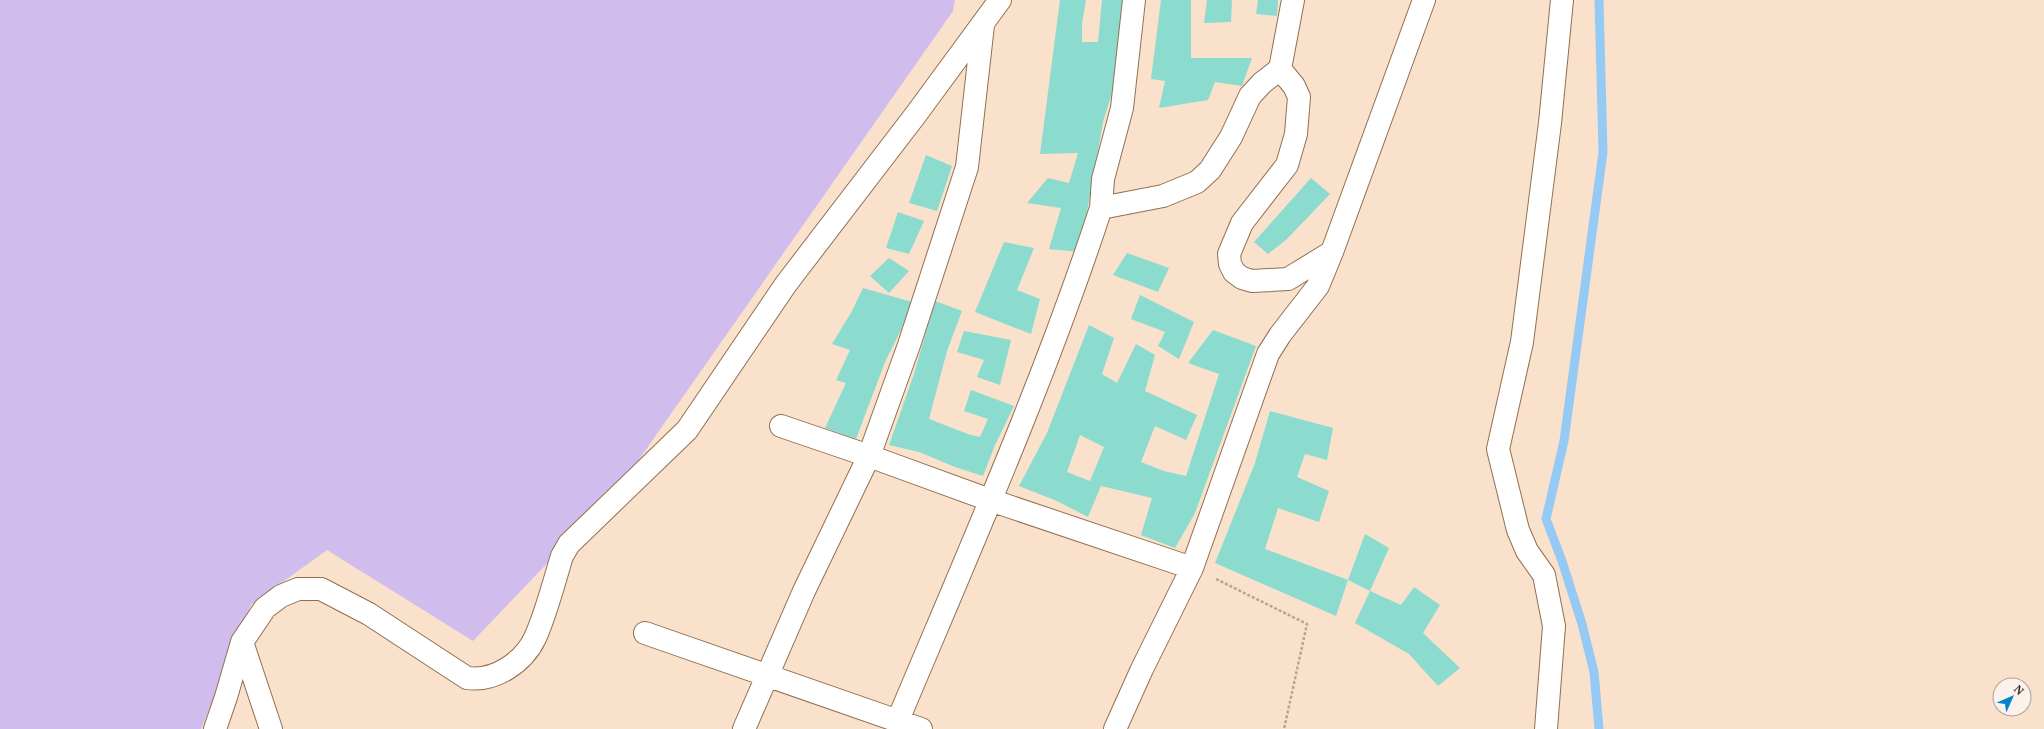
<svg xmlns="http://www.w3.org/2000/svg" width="2044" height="729" font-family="'PT Serif',serif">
  <rect width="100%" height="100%" fill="#f9e1cc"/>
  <!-- green -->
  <path fill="#d1bded" d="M0 0H955L953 11 619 488 473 641 327 550 251 605 201 729H0Z"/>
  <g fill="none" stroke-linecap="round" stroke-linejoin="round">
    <!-- stream -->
    <path stroke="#95caf4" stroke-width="9" d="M1599 729 1594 672 1582 624 1562 561 1546 519 1564 441 1603 152 1599 0"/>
  </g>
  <!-- building -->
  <path fill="#8bdccf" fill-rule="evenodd" d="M1060 0H1086L1082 23V42H1098L1102 0H1126L1117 77 1103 122 1087 212 1081 252 1049 249 1061 208 1027 203 1048 178 1069 183 1078 153 1040 154Z
    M1161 0H1191V58H1252L1242 86 1215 82 1208 100 1159 108 1165 81 1151 79Z
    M1207 0H1232L1231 22 1204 23Z
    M1258 0H1278L1277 16 1256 14Z
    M926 155 952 166 937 211 909 203Z
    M1311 178 1330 194 1287 239 1268 254 1254 242Z
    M898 212 924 221 909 254 886 248Z
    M1004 242 1034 248 1017 290 1040 299 1031 334 975 312Z
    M1127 253 1169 268 1158 292 1113 275Z
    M889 258 909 271 889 293 870 276Z
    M863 288 912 302 901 330 885 362 856 439 825 428 846 383 836 380 850 350 832 344 852 311Z
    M1140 295 1194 322 1179 359 1158 346 1165 332 1131 319Z
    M935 301 962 311 947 351 929 419 968 434 980 437 988 419 964 411 971 390 1014 406 995 445 983 476 955 467 919 452 889 445 914 374Z
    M1089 325 1114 338 1102 374 1117 383 1136 344 1155 355 1145 391 1197 415 1186 440 1155 426 1141 462 1164 471 1186 476 1219 374 1188 363 1213 330 1256 346 1195 513 1175 548 1141 535 1152 498 1101 486 1088 517 1057 501 1019 486 1047 433ZM1080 435 1104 447 1090 481 1067 472Z
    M964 331 1011 340 1000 385 977 377 984 360 957 352Z
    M1270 411 1333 428 1327 460 1305 454 1297 477 1329 491 1319 522 1278 508 1265 549 1348 580 1336 616 1215 563 1255 463Z
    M1365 534 1389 548 1370 591 1348 580Z
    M1414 587 1440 605 1423 633 1460 668 1438 686 1409 654 1355 623 1370 591 1401 605Z"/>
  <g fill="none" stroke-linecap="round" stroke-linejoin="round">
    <!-- minor casing -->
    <g stroke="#926f4f" stroke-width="24">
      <path id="minor" d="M1134 0 1122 108 1103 179 1101 208 1163 196 1197 182 1210 170 1231 137 1250 96 1262 83 1280 69 1294 86 1299 97 1296 134 1287 165 1242 223 1229 254 1230 264 1234 272 1242 278 1252 281 1288 279 1332 252 1424 0
        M1280 69 1293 0
        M781 426 869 456 990 500 1192 568
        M645 633 921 729
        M242 642 271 729
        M898 720C969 551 1044 382 1101 208
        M215 729 226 697 242 642 265 608 281 596 298 589H321L369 614 467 678C494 682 523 663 535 638 546 614 554 582 562 556L569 544 687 430 786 284 917 113 1000 0
        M744 729 804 591 869 456 909 345 967 167 983 25
        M1115 729 1142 669 1192 568 1268 354 1280 335 1318 286 1332 252
        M1546 729 1554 626 1544 575 1527 551 1518 530 1498 449 1522 342 1550 123 1562 0"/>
    </g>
    <!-- path -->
    <path stroke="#b9a492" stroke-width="2.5" stroke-dasharray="3 2" stroke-linecap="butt" d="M1216 579 1307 624 1284 729"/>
    <!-- minor -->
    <use href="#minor" stroke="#fff" stroke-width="22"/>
  </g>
  <!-- north arrow -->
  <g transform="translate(2012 697) rotate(45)"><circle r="19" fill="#faf2eb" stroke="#ada299"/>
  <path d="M0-3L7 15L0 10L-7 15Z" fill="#0385cc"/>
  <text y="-6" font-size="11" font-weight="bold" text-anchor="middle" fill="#3a2b1e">N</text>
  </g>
</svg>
